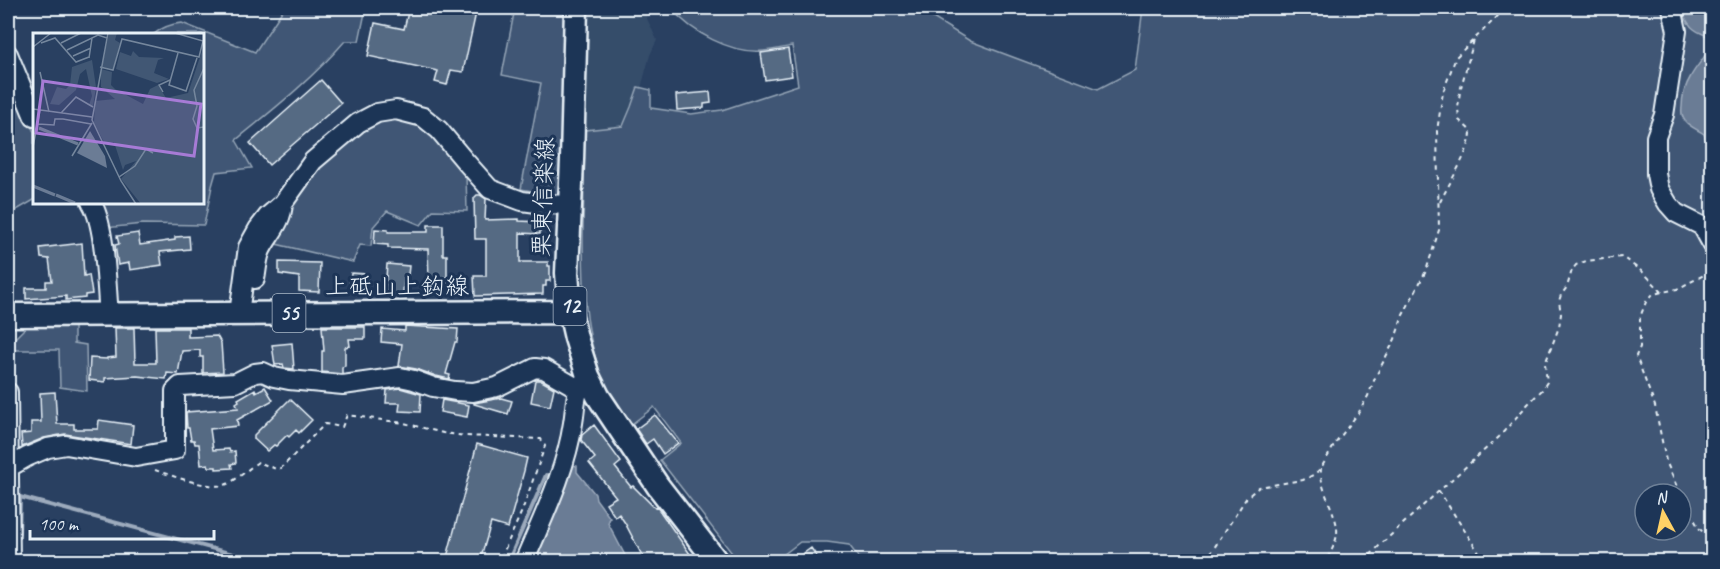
<svg xmlns="http://www.w3.org/2000/svg" width="1720" height="569" font-family="Caveat,'Klee One',sans-serif">
  <rect width="100%" height="100%" fill="#294061"/>
  <filter id="ink" filterUnits="userSpaceOnUse"><feTurbulence type="fractalNoise" baseFrequency=".0167" numOctaves="2"/><feDisplacementMap in="SourceGraphic" scale="12" xChannelSelector="R" yChannelSelector="G"/><feConvolveMatrix kernelMatrix="1 2 1 2 8 2 1 2 1" color-interpolation-filters="sRGB"/></filter>
  <g filter="url(#ink)">
    <!-- built -->
    <path fill="#364d6b" d="M599 8H642L657 40 650 55 641 88 638 87 623 126 585 130 589 13Z"/>
    <!-- green -->
    <path fill="#415774" stroke="#94a4b6" stroke-width="1.5" fill-rule="evenodd" d="M284 8H366L359 41H345C312 79 274 109 236 140L252 168 216 172 212 186 204 225 143 224 105 228 98 203 202 202V34H154C162 27 172 24 182 23L255 52Z
      M515 8H567L563 186 559 193 554 195 521 189 541 83 502 75Z
      M671 8H917L970 41 1098 89 1135 70 1143 8H1712V561L862 562 849 545 827 542H800L775 561H738L660 460 681 443 654 407 629 426C619 407 606 389 599 369 583 323 583 275 583 227 584 194 584 162 585 130L623 126 631 107 638 87 651 90V108L691 114 722 110 798 85 792 46C782 48 773 50 763 51 731 54 691 32 671 8ZM1645 494H1681V530H1645Z
      M8 79 34 132V200L8 215Z
      M390 116 416 121 438 139 466 175 467 211 433 210 421 225 387 211 373 227 371 246 360 245 353 262 276 244 274 240 300 190 312 173 361 127Z
      M27 326H74V343L86 345 87 391 60 387 59 350H14V339Z"/>
    <!-- water -->
    <path fill="#6b7c95" stroke="#9dabbd" stroke-width="1.5" d="M1681 8H1712V173L1709 150 1704 134C1698 130 1690 127 1685 121 1682 117 1681 113 1682 107 1682 96 1685 86 1691 76 1698 63 1709 55 1712 39 1706 34 1700 34 1694 29 1687 24 1684 15 1681 8Z
      M572 465 577 466V472L595 494 596 499 610 518 608 523 628 561 533 562Z"/>
    <g fill="none" stroke-linecap="round" stroke-linejoin="round">
      <!-- stream -->
      <path stroke="#9dabbd" stroke-width="4" d="M17 533H19L20 497 263 562
        M508 562 546 475 553 476"/>
    </g>
    <!-- building -->
    <path fill="#556a83" stroke="#e8f1f8" stroke-width="1.5" d="M409 8H477L463 72 451 70 447 85 435 82 438 71 368 56 375 23 404 29Z
      M788 49 792 76 765 80 761 53Z
      M321 80 341 103 269 165 250 143Z
      M710 92 711 103 704 104V108L677 110 676 95Z
      M477 195H480L486 199 485 220 519 219V221L540 222V234L520 233V262H548V266H550V281H546V286H543V294L475 296 474 276H486V239H475L474 198Z
      M428 225H443V255H447V283H429L428 249 388 248V245L374 244 375 229 388 230V232H428Z
      M138 233 140 245 175 240V237L189 236 190 249 160 252 162 265 130 270 129 263 118 265 115 245 119 244 117 236Z
      M82 243 84 276 89 275 92 294 85 295V298L66 300V296L26 299V288H46V281H52L49 259 41 258 40 248Z
      M279 262 320 263 319 292 299 291V277L279 274Z
      M387 264 409 266 408 275H404L403 295 392 294V292L385 291Z
      M351 273 367 274V284H350Z
      M405 326 458 329 457 342H455L446 374 450 375 449 379 436 376 416 369 399 366 402 344 381 342 382 329 405 331Z
      M322 327H365V339H349L350 346 345 347V366L342 367V374L322 372V351H324Z
      M115 328H134L135 363H156L155 328H188V337L217 336 221 343 223 372 203 373V357H200V350L182 351 178 374 167 373 166 379 137 376 105 378V382L89 380 90 358 107 359V358L116 357Z
      M292 343 294 369 284 368 283 364 275 365 272 345Z
      M535 380H540L554 388 550 406 531 402Z
      M265 387 273 400 237 420 238 426 210 429 213 450 229 449 230 452 235 451 236 463 231 464 232 468 216 469V467H209L208 464 201 465 199 444H195L194 440H191L189 428H187L186 412 238 408 236 403 239 401 238 399 255 389 256 392Z
      M400 388 421 394 420 412 399 411 400 403H386L387 390Z
      M55 392 57 424H74V429H98L99 420 133 425 131 444 65 434 44 438 22 447 21 434 31 433V422H41L40 393Z
      M501 398 512 401 508 414 474 404V403Z
      M290 399 312 420 299 433 296 430 289 437 287 435 276 446 274 445 267 451 254 439V435Z
      M442 400 469 405 467 417 440 412Z
      M655 415 678 443 663 454 653 439 646 444 636 429Z
      M594 425 621 462 615 467 631 487 633 486 655 508 657 507 695 561H645L625 523 619 514 615 517 606 503 616 497 589 463 595 458 581 440 582 435Z
      M477 444 527 458 524 471 508 528 491 523 480 561H446Z
      M811 548 820 561H793Z"/>
    <g fill="none" stroke-linecap="round" stroke-linejoin="round">
      <!-- minor casing -->
      <g stroke="#e8f1f8" stroke-width="22">
        <path id="minor" d="M1672 8 1677 31 1664 115 1656 137V174L1659 189 1668 204 1676 213 1702 226 1712 244
          M8 54 34 117
          M91 202C106 225 106 286 109 315
          M255 279C257 270 257 259 261 250 269 234 282 223 283 203
          M239 314 248 247 258 229 268 216 283 203 313 161 358 123 377 113 396 110 423 117 439 130 465 161 490 189 522 201 544 204 570 205
          M8 392 10 562
          M8 468 27 457 48 448 66 445 136 457 175 450V391L180 386 235 383 255 373 263 372 274 377 289 380 343 385 400 377 414 380 433 387 455 391 473 392 497 387 535 368 544 369 577 388
          M524 562C543 517 566 471 573 423 576 406 574 393 585 380"/>
      </g>
      <!-- major casing -->
      <g stroke="#e8f1f8" stroke-width="27">
        <path id="major" d="M576 8 572 160 567 273 570 312 576 338 588 376 598 396 658 486 717 562
          M8 315 570 312"/>
      </g>
      <!-- path -->
      <path stroke="#e8f1f8" stroke-width="2" stroke-dasharray="4.5 4.5" stroke-linecap="butt" d="M1440 202C1448 185 1472 148 1471 131L1459 120 1458 108 1460 91 1474 40
        M1321 468C1319 492 1339 514 1337 534 1336 543 1330 554 1325 562
        M155 470C170 475 213 491 227 484 238 479 248 469 258 462L276 469 281 468 325 424 342 427 347 415 404 423 443 433 466 436 541 439 545 446 522 511 499 562
        M1680 494 1666 461 1655 406 1636 356 1640 347V317L1646 302 1653 294 1677 289 1704 275 1712 274
        M1681 497 1699 528 1712 542
        M1205 562 1247 497 1259 487 1303 480 1315 474 1321 468 1335 444 1359 412 1368 396 1375 378 1395 339 1403 315 1426 271 1439 230 1437 131 1443 92 1456 57 1506 8
        M1364 562 1380 545 1439 491
        M1485 562 1439 491 1499 437 1528 404 1542 390 1547 382 1545 364 1559 327 1561 314 1559 301 1561 295 1567 287 1572 270 1576 265 1586 261 1622 257 1644 273 1662 292"/>
      <!-- minor -->
      <use href="#minor" stroke="#1d3557" stroke-width="18"/>
      <!-- major -->
      <use href="#major" stroke="#1d3557" stroke-width="22"/>
    </g>
  </g>
  <g text-anchor="middle" dominant-baseline="central" stroke-width="6" stroke-linejoin="round" paint-order="stroke">
    <!-- shield labels -->
    <g fill="#1d3557" stroke="#abb9c8" stroke-width="1.5">
      <rect x="553.5" y="287" width="33" height="38" rx="4.5"/>
      <rect x="272.5" y="294" width="33" height="38" rx="4.5"/>
    </g>
    <g font-size="22" font-weight="bold" fill="#e8f1f8">
      <text x="570" y="306">12</text>
      <text x="289" y="313">55</text>
    </g>
    <!-- street labels -->
    <g font-size="24" fill="#e8f1f8" stroke="#1d3557">
      <text transform="translate(543 197) rotate(-88)">栗東信楽線</text>
      <text x="397" y="286">上砥山上鈎線</text>
    </g>
  </g>
  <!-- overview -->
  <g transform="translate(33 33)">
    <rect width="171" height="171" fill="#294061"/>
    <path d="M76 0H84L82 7 87 10 80 36 69 34ZM171 12V171H108L88 146 103 128 92 132 90 137 81 109 72 111 61 90 62 68 82 66 68 54V36L79 39 78 52 82 56 110 71 117 56 125 52 133 65 155 60ZM100 18 106 24 131 25 125 27 121 40 136 46 124 50 83 36 87 19 98 23ZM59 27 63 54 60 73 56 72 59 63 53 36 47 41 43 57 26 72 17 71 24 54 33 56 37 52 39 34Z" fill="#415774"/>
    <path d="M57 98 72 123 74 135 44 120Z" fill="#6b7c95"/>
    <path fill="none" stroke="#6b7c95" stroke-width="3" d="M6 95 45 111M0 153 22 162M23 162 42 170"/>
    <path fill="none" stroke="#75879d" stroke-width="1.5" d="M75 0 59 87 88 148 103 171M8 10 22 5 43 29 56 24M28 10 48 0M0 14 18 0M34 17 65 2 74 5M145 20 136 52 153 58 164 25M40 23 58 15M56 25 59 5M67 34 80 37 89 6 166 24 170 8 142 0M171 35 161 57 164 73 160 86 164 95 171 94M7 39 16 79M130 59 126 52 137 47M0 76 59 84M28 80 43 64 60 74M5 91 21 92 22 86H30L58 91M0 114 7 77M39 123 59 90M86 144 102 133 113 116 120 120"/>
    <path fill="#a77bd6" fill-opacity="0.15" stroke="#a77bd6" stroke-width="3" d="M10 48 168 71 161 123 3 100Z"/>
    <rect width="171" height="171" fill="none" stroke="#e8f1f8" stroke-width="3"/>
  </g>
  <!-- margin -->
  <rect width="1720" height="569" fill="none" stroke="#1d3557" stroke-width="30"/>
  <rect x="15" y="15" width="1690" height="539" fill="none" stroke="#e8f1f8" stroke-width="2" filter="url(#ink)"/>
  <!-- north arrow -->
  <g transform="translate(1663 512) rotate(352)"><circle r="28" fill="#1d3557" stroke="#6e8097" stroke-width="1.5"/>
  <path d="M0-4.5L10 22L0 15L-10 22Z" fill="#ffd166"/>
  <text y="-9" font-size="16" font-weight="bold" text-anchor="middle" fill="#e8f1f8">N</text>
  </g>
  <!-- scale -->
  <path d="M30 530v9h184v-9" fill="none" stroke="#e8f1f8" stroke-width="3"/>
  <text x="39" y="530" font-size="18" fill="#e8f1f8" stroke="#1d3557" stroke-width="4.5" paint-order="stroke">100 m</text>
</svg>
